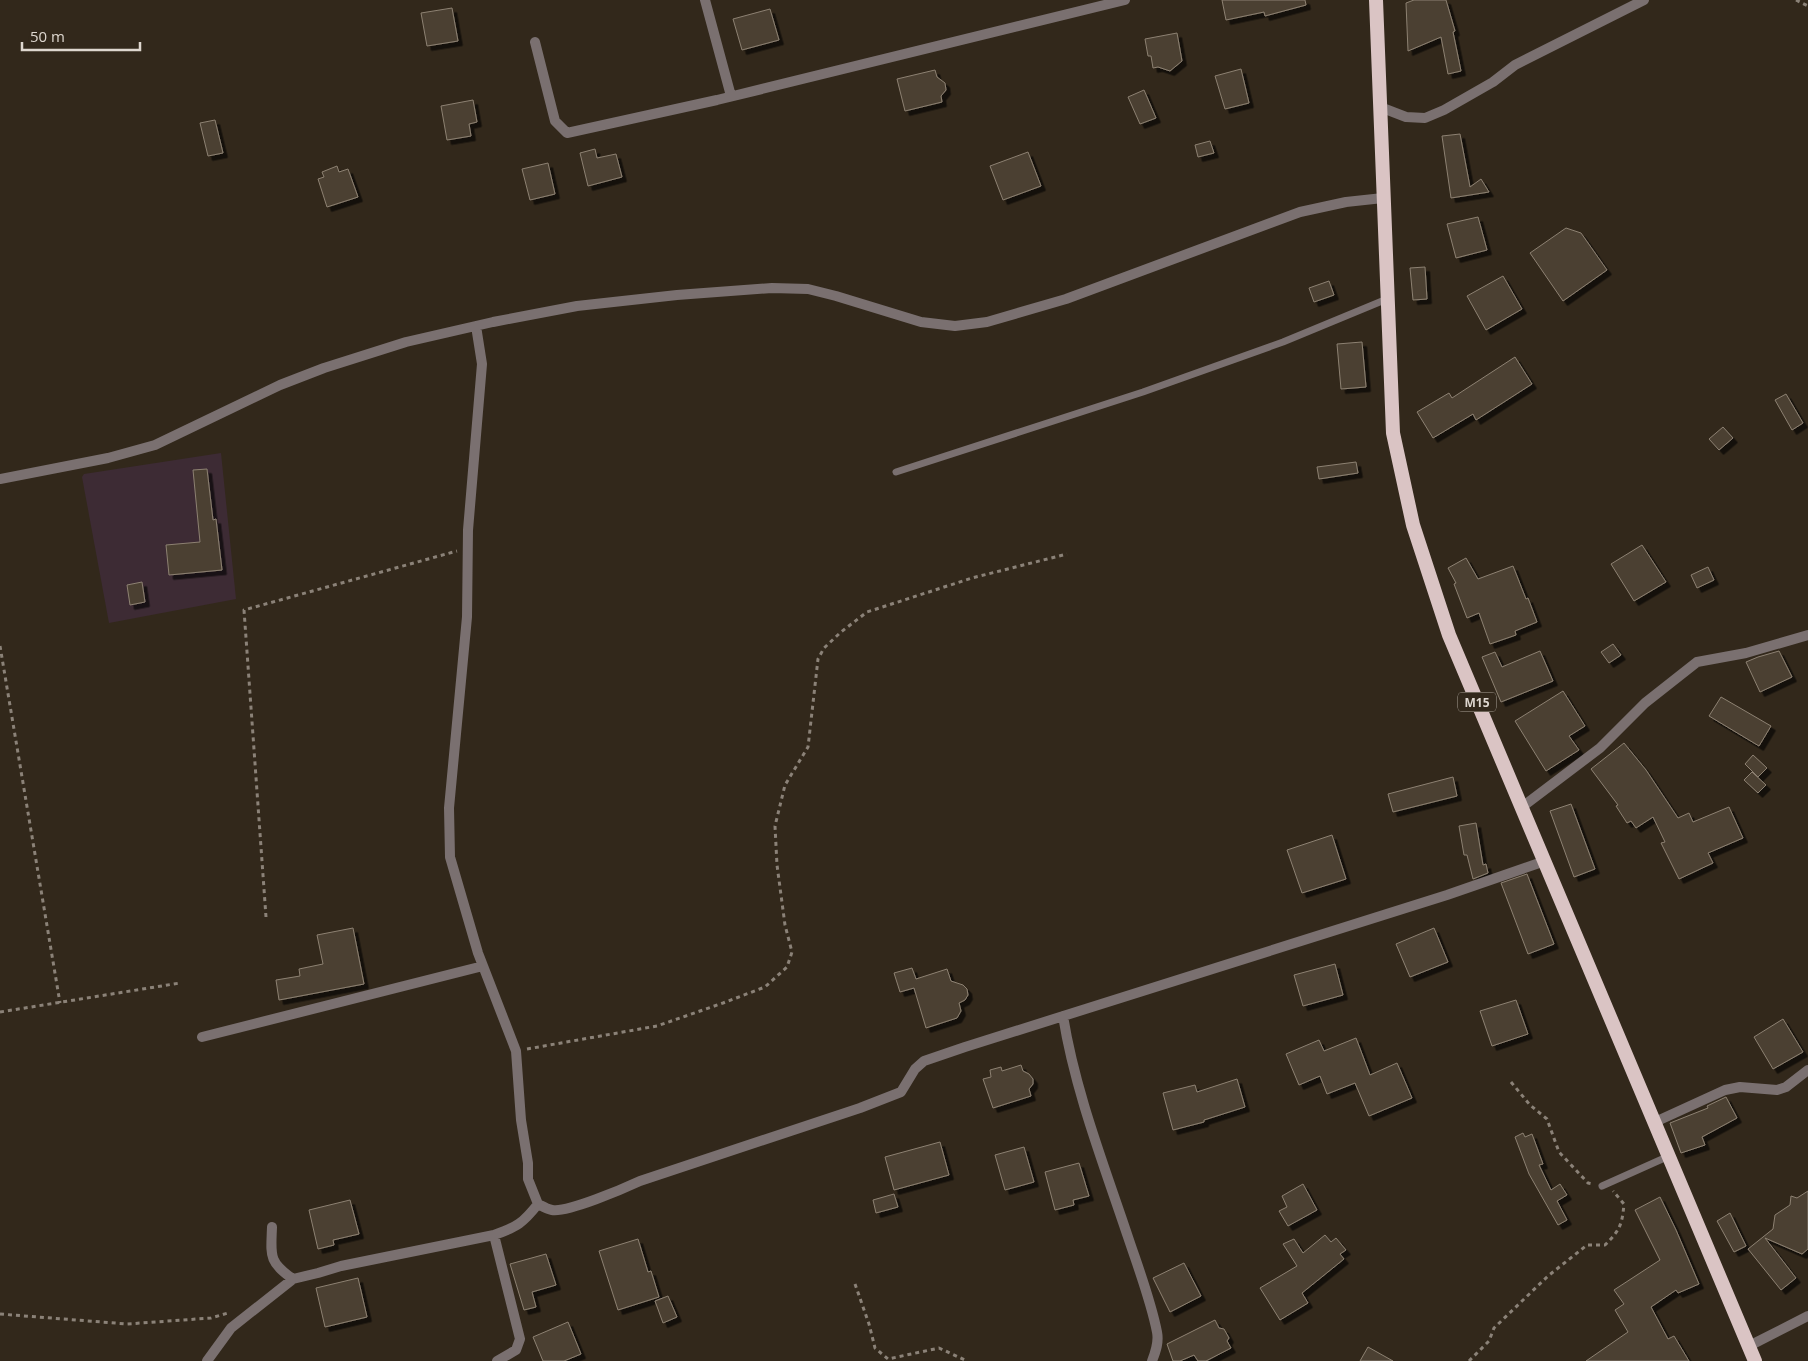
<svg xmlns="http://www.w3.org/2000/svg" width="1808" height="1361" font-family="'Open Sans',sans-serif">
  <defs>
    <filter id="shadow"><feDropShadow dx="4.5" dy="4.5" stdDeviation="0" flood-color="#0009"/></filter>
  </defs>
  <rect width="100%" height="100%" fill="#32281b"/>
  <!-- education -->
  <path fill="#3d2b34" d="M221 453 236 599 109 623 82 477 84 474Z"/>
  <!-- building -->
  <path fill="#4b4133" stroke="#8d8172" filter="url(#shadow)" d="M1222 0H1305L1306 5 1265 16 1264 12 1226 20Z
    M1414 0H1446L1455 31 1453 32 1461 71 1448 74 1441 37 1408 51 1406 3Z
    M452 8 458 41 427 46 421 13Z
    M770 9 779 40 742 50 733 19Z
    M1177 33 1182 61 1170 71 1158 67 1153 68 1151 56H1148L1145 39Z
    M1241 69 1249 103 1225 109 1215 76Z
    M935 70 937 77 945 83 946 90 941 96 942 102 905 111 897 79Z
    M1144 90 1156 118 1140 124 1128 97Z
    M473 100 477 122 469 124 471 136 447 140 441 106Z
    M215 120 223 153 208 156 200 123Z
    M1460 134 1470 187 1481 179 1489 192 1451 198 1442 136Z
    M1210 141 1214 153 1198 157 1195 145Z
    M595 149 597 158 616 154 622 177 588 186 580 153Z
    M1028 152 1041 186 1003 200 990 166Z
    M548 163 555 194 530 200 522 169Z
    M337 166 339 172 348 169 358 197 327 207 318 179 324 177 322 172Z
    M1478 217 1487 250 1456 258 1447 224Z
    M1566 228 1581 233 1607 270 1563 301 1530 253Z
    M1425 267 1427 299 1413 300 1410 268Z
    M1503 276 1522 309 1486 330 1467 296Z
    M1329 281 1334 295 1314 302 1309 288Z
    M1362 342 1366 387 1341 389 1337 344Z
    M1515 357 1532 384 1476 420 1473 414 1433 438 1417 412 1449 393 1452 398Z
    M1786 394 1803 423 1792 430 1775 400Z
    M1723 427 1733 438 1719 450 1709 439Z
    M1356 462 1358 473 1319 479 1317 467Z
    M207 469 213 520 216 519 222 570 169 575 166 545 200 542 193 470Z
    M1642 545 1666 582 1634 601 1611 564Z
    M1466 558 1478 579 1513 566 1526 599 1528 598 1537 622 1515 631 1516 635 1490 644 1479 613 1467 618 1454 584 1456 583 1448 568Z
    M1708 567 1714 580 1697 588 1691 575Z
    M142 582 145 602 130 605 127 585Z
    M1613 644 1621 655 1609 663 1601 652Z
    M1540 651 1553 681 1501 702 1482 657 1495 652 1502 667Z
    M1779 651 1792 677 1760 692 1746 662 1758 657Z
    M1563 691 1585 726 1569 736 1579 750 1546 771 1515 721Z
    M1721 697 1771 726 1759 746 1709 716Z
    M1624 743 1646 770 1678 818 1689 813 1693 822 1729 807 1743 838 1708 853 1713 863 1679 879 1661 843 1665 842 1653 817 1636 828 1631 821 1627 823 1616 806 1618 805 1591 769Z
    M1753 755 1767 768 1758 777 1745 764Z
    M1752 772 1766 785 1758 793 1744 780Z
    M1453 777 1457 796 1393 812 1388 794Z
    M1571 804 1595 869 1574 877 1550 811Z
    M1476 823 1483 865 1486 864 1488 873 1473 879 1467 855H1464L1459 826Z
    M1332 835 1346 879 1302 893 1287 850Z
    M1527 874 1554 944 1528 954 1501 883Z
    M353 928 364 984 279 1000 276 980 300 976 299 969 323 964 317 935Z
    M1434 928 1448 962 1410 977 1396 944Z
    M1335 964 1343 995 1303 1006 1294 975Z
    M912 968 916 979 947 969 951 981 963 985 967 989 968 995 965 1000 959 1003 961 1011 957 1018 926 1028 914 988 900 992 894 973Z
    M1516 1000 1528 1034 1492 1046 1480 1011Z
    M1783 1019 1803 1052 1773 1069 1754 1037Z
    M1356 1038 1370 1075 1397 1063 1412 1098 1369 1116 1355 1083 1327 1094 1320 1076 1299 1085 1286 1054 1319 1040 1324 1051Z
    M1021 1065 1023 1071 1029 1074 1033 1079V1084L1029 1089 1031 1096 993 1108 983 1079 991 1077 990 1070 1001 1067 1002 1071Z
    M1237 1079 1245 1107 1204 1120V1122L1173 1130 1163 1093 1195 1085 1197 1092Z
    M1726 1097 1737 1118 1702 1137 1705 1145 1681 1153 1670 1123 1708 1108 1707 1106Z
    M1523 1133 1525 1137 1532 1134 1543 1164 1539 1165 1551 1190 1560 1184 1567 1195 1557 1201 1567 1220 1558 1225 1529 1174 1515 1137Z
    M940 1142 949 1175 894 1190 885 1157Z
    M1024 1147 1034 1182 1005 1190 995 1155Z
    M1079 1163 1089 1196 1073 1200 1074 1205 1055 1210 1045 1172Z
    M1303 1184 1317 1210 1288 1226 1279 1211 1287 1207 1282 1196Z
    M1808 1191V1249L1802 1254 1765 1238 1796 1278 1781 1290 1748 1249 1773 1229 1775 1215 1790 1205 1791 1196 1797 1198Z
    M894 1194 898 1207 876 1213 873 1200Z
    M1660 1197 1676 1230 1699 1284 1678 1293 1676 1290 1651 1307 1668 1339 1674 1336 1689 1361H1586L1628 1332 1615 1310 1624 1304 1614 1290 1660 1260 1635 1210Z
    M350 1200 359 1234 333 1240 334 1245 318 1249 309 1210Z
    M1730 1213 1746 1246 1734 1252 1717 1221Z
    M1325 1235 1331 1242 1336 1238 1346 1250 1340 1254 1344 1259 1302 1293 1308 1303 1280 1320 1260 1288 1297 1266 1283 1244 1294 1239 1303 1253Z
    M638 1239 648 1272 651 1271 659 1297 618 1310 599 1251Z
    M546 1254 556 1285 532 1292 536 1307 524 1310 510 1264Z
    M1184 1263 1201 1296 1170 1312 1153 1278Z
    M358 1278 367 1317 325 1327 316 1288Z
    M668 1296 677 1317 663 1323 655 1301Z
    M1215 1320 1219 1328 1224 1329 1229 1338 1227 1341 1231 1348 1206 1361H1198L1194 1355 1180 1361H1173L1167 1344Z
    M568 1322 581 1354 564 1361H543L533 1337Z
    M1368 1347 1393 1361H1360Z"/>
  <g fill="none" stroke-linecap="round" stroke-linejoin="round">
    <!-- path -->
    <path stroke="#8b8278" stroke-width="3" stroke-dasharray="4 4" stroke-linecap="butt" d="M1796 0 1808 6
      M0 646 60 1003
      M266 917 244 610 457 551
      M0 1012 180 983
      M527 1049 657 1026 723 1003 765 987 787 967 792 952 785 925 777 865 775 826 785 785 808 747 818 659 824 648 841 632 867 612 972 578 1067 554
      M1511 1082 1530 1105 1547 1119 1559 1152 1588 1183 1593 1184
      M855 1284 869 1324 875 1348 888 1359 939 1348 967 1361
      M0 1314 127 1324 211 1318 228 1313
      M1469 1361 1489 1341 1494 1328 1548 1276 1587 1245H1605C1620 1230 1622 1225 1624 1204L1613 1191"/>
    <!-- service -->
    <path stroke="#7a7070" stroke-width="7" d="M896 472 1143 392 1283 342 1387 299
      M1602 1186 1669 1156"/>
    <!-- minor -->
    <path stroke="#7a7070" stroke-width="10" d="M705 0 731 96
      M535 42 555 121 567 133 717 100 1125 0
      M1380 107 1406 117 1425 118 1444 110 1493 82 1515 65 1644 0
      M476 326 482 364 468 530 467 617 449 808 450 857 478 953 516 1051 521 1120 528 1163V1179L538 1204C542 1206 547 1209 552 1210 567 1213 625 1188 640 1181L860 1108 901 1092 915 1069 924 1061 965 1047 1447 895 1545 861
      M0 479 108 458 155 445 280 385 324 368 406 342 493 322 577 306 677 295 772 288 808 289 836 296 921 322 955 326 987 322 1066 299 1300 212 1346 202 1383 198
      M1522 807 1600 748 1645 703 1697 662 1746 653 1808 635
      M1063 1016C1075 1091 1104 1165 1128 1237 1138 1267 1151 1301 1157 1332 1159 1342 1156 1351 1152 1361
      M202 1037 483 966
      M1655 1122 1725 1090 1740 1087 1777 1090 1786 1087 1808 1070
      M272 1227C271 1255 268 1262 293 1279
      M494 1235 520 1339 516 1350 497 1361
      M1749 1346 1808 1316
      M207 1361 231 1328 293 1279 318 1273 341 1266 494 1235C517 1227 523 1223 538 1204"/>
    <!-- trunk -->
    <path stroke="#dac4c4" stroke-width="14" d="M1376 0 1393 433 1413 525 1449 635 1755 1361"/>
  </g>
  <g text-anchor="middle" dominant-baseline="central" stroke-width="5" stroke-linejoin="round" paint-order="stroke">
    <!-- shield labels -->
    <rect fill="#32281b" stroke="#aaa299" stroke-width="1" x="1458" y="692.5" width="38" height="19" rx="4"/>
    <g font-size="12" font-weight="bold" fill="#ded7cf">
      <text x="1477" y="702">M15</text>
    </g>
  </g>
  <!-- scale -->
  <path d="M22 42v8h118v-8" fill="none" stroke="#ded7cf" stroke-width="2.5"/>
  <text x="30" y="42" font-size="15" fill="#ded7cf" stroke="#32281b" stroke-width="4" paint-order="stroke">50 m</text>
</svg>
